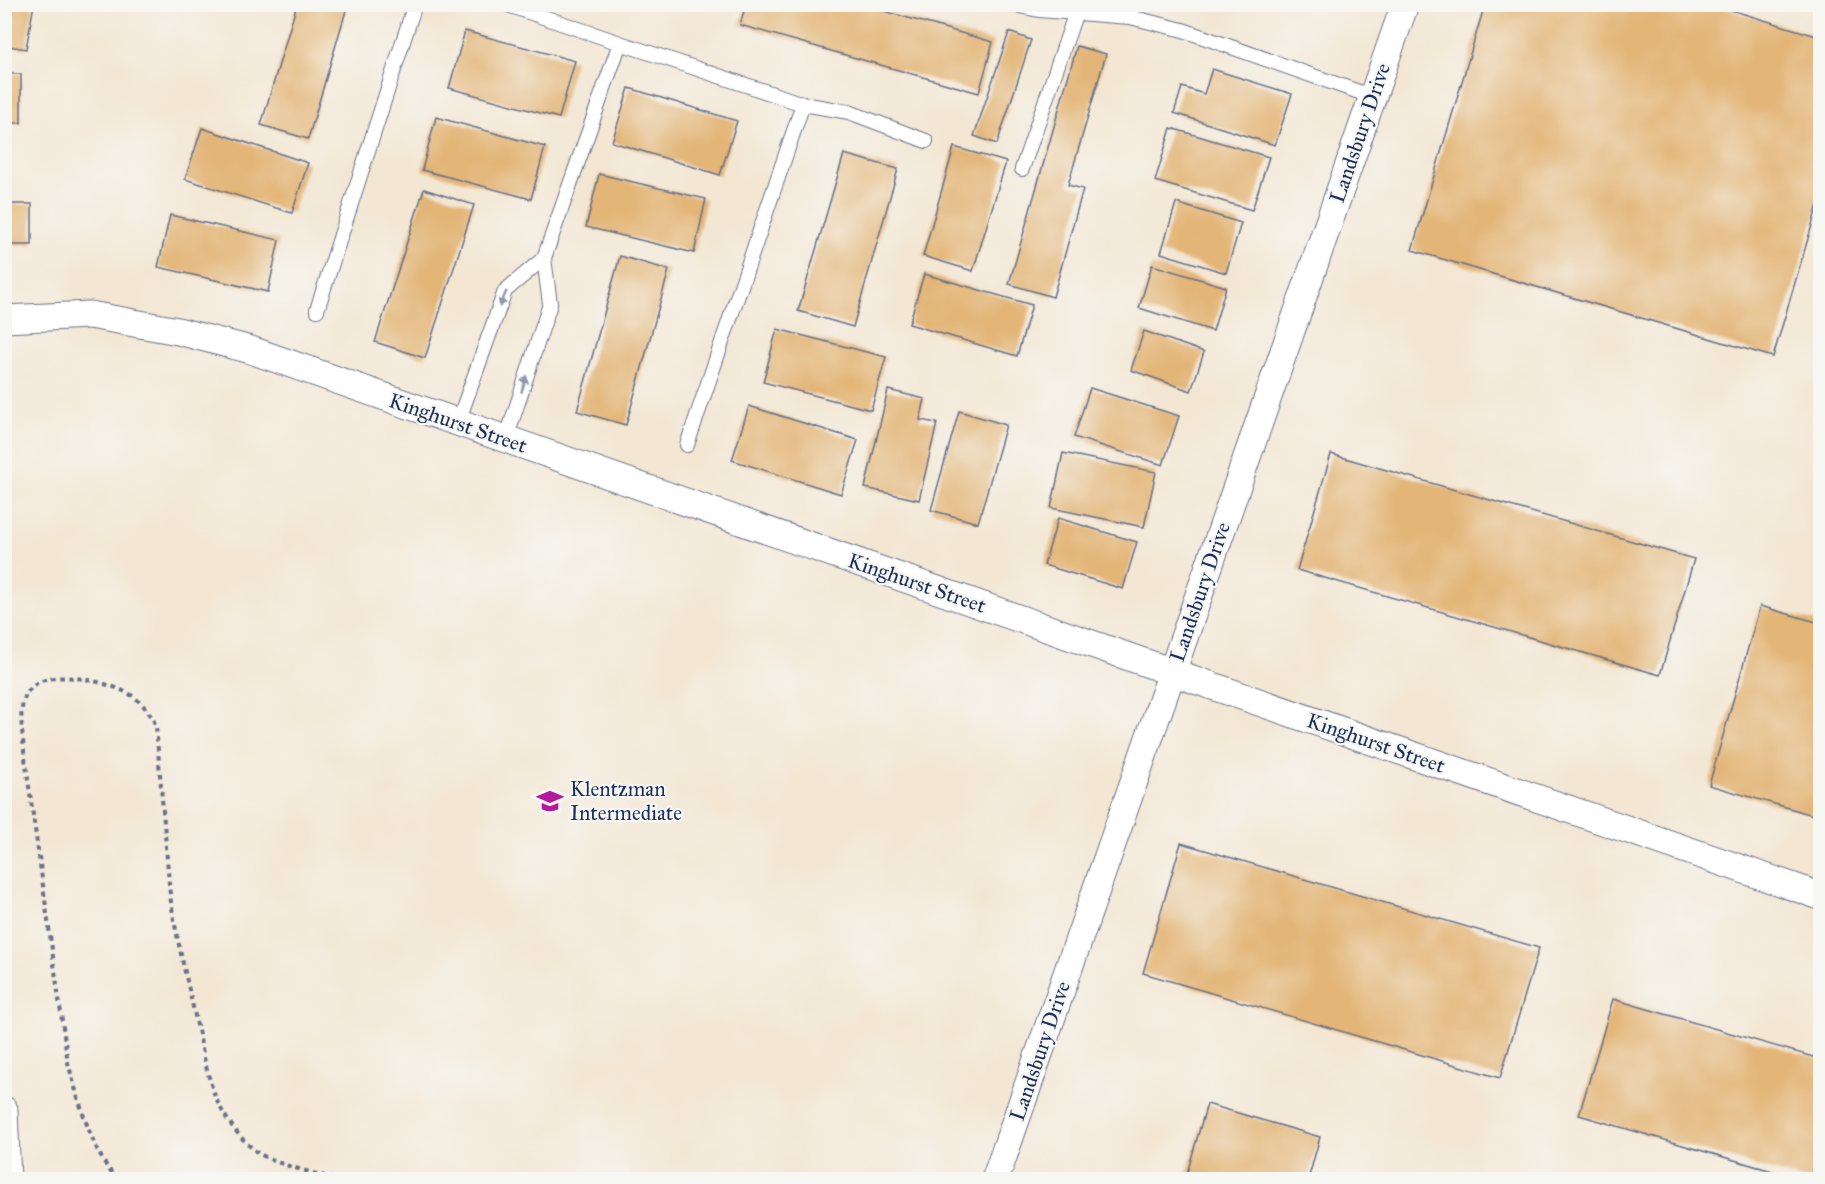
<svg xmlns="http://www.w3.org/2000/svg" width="1825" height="1184" font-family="'IM FELL Great Primer',serif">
  <rect width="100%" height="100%" fill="#f6f6f2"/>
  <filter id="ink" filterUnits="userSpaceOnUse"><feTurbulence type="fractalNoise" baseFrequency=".0167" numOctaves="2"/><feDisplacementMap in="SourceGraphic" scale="12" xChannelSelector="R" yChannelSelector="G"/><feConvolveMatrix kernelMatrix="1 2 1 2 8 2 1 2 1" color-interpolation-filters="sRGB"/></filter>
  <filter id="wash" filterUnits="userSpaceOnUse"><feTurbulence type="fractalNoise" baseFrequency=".008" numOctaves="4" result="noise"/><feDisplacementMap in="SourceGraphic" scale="24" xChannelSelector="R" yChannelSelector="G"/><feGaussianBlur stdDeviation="1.35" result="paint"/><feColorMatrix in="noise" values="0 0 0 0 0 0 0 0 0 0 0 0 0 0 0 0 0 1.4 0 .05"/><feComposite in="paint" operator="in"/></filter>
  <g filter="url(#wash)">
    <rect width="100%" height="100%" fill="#f3e7d4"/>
    <g id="blocks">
      <!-- building -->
      <path fill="#e3b577" d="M4 4H34L26 49 4 45Z
        M297 4H348L308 139 261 125Z
        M746 4H859L993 42 979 93 740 25Z
        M1485 4H1658L1666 7 1667 4H1711L1820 37V198L1773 357 1412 250Z
        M465 31 575 61 559 118 449 88Z
        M1009 32 1031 40 997 144 974 136Z
        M1077 46 1106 54 1068 185 1083 189 1053 297 1009 284Z
        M1212 69 1292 94 1275 145 1174 113 1182 87 1204 94Z
        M4 74H21V123H4Z
        M629 88 737 121 720 175 612 142Z
        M436 117 545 147 531 199 422 170Z
        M202 128 308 163 292 213 185 179Z
        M1171 128 1269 157 1252 210 1155 181Z
        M954 147 1006 162 973 271 923 256Z
        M844 154 898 169 853 327 798 311Z
        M599 174 706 199 694 253 586 227Z
        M424 189 474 205 425 358 375 342Z
        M1176 203 1241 223 1226 273 1161 253Z
        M4 204H32V245H4Z
        M170 215 279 240 268 292 158 267Z
        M620 256 669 270 626 425 577 411Z
        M1152 265 1226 287 1213 331 1139 308Z
        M924 274 1032 305 1017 356 909 324Z
        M777 329 886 357 871 410 763 382Z
        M1144 331 1204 352 1191 391 1131 370Z
        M1090 388 1179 416 1163 465 1074 437Z
        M888 390 925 399 920 420 937 423 919 500 865 488Z
        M749 406 858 440 841 494 732 460Z
        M959 411 1006 425 978 523 931 510Z
        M1063 453 1156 472 1144 527 1051 508Z
        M1331 454 1694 559 1660 675 1297 570Z
        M1058 518 1137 542 1123 589 1044 565Z
        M1760 606 1820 623V817L1709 785Z
        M1181 843 1539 948 1500 1078 1143 973Z
        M1613 999 1820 1059V1180H1803L1579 1115Z
        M1207 1104 1320 1137 1308 1180H1185Z"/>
    </g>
  </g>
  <g filter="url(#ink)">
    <use href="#blocks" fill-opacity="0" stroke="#676f87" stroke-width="1.5"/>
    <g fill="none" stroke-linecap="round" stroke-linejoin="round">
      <!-- lane casing -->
      <g stroke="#676f87" stroke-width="16">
        <path id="lane" d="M505 4 620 43 544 258 550 304 506 439
          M1010 4 1039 10 1130 17 1183 30 1373 97
          M620 43 803 104 687 445
          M803 104 849 112 926 141
          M1022 169 1076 12
          M317 310 415 4
          M458 422 505 291 544 258"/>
      </g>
      <!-- street casing -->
      <g stroke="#676f87" stroke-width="29">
        <path id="street" d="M4 319 90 315 178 331 251 350 1172 672 1820 896
          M4 1110 7 1180
          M995 1180 1405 4"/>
      </g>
      <!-- path -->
      <path stroke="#676f87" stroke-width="4" stroke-dasharray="4.5 4.5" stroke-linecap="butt" d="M118 1180C92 1155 78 1097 68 1063L24 751C23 732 16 705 30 689 49 666 113 682 134 697 144 705 151 714 156 726L170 895C176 936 186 976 195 1016 201 1042 205 1068 214 1093 221 1113 239 1139 257 1152 275 1165 316 1173 339 1180"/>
      <!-- lane -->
      <use href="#lane" stroke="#fff" stroke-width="14"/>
      <!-- street -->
      <use href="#street" stroke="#fff" stroke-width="27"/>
    </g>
    <!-- one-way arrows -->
    <defs><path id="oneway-solid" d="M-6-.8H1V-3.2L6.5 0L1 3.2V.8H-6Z" transform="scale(1.5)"/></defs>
    <g fill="#8d97ae">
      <use href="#oneway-solid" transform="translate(503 299) rotate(114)"/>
      <use href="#oneway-solid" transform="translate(524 384) rotate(-72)"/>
    </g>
  </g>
  <!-- icons -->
  <defs>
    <g id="school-bare" transform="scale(2.07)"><path d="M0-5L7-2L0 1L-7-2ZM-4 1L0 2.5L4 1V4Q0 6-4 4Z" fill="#b5179e" stroke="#f6f6f2" stroke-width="2.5" paint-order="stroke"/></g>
  </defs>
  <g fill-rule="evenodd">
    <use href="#school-bare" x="550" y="801"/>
  </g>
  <g text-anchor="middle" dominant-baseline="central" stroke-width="4.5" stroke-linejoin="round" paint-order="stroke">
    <!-- street labels -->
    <g font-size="21" fill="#1b2f5e" stroke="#f6f6f2">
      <text transform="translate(1360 133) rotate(-71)">Landsbury Drive</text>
      <text transform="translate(458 423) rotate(19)">Kinghurst Street</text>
      <text transform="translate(917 583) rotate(19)">Kinghurst Street</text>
      <text transform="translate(1200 592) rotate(-71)">Landsbury Drive</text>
      <text transform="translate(1376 743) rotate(19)">Kinghurst Street</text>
      <text transform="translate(1040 1051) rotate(-71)">Landsbury Drive</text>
    </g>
    <!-- poi labels -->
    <g font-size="21" fill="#1b2f5e" stroke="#f6f6f2" text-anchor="start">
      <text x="570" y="789">Klentzman<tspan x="570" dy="24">Intermediate</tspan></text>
    </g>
  </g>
  <!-- margin -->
  <rect width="1825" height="1184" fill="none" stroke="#f6f6f2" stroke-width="24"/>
</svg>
